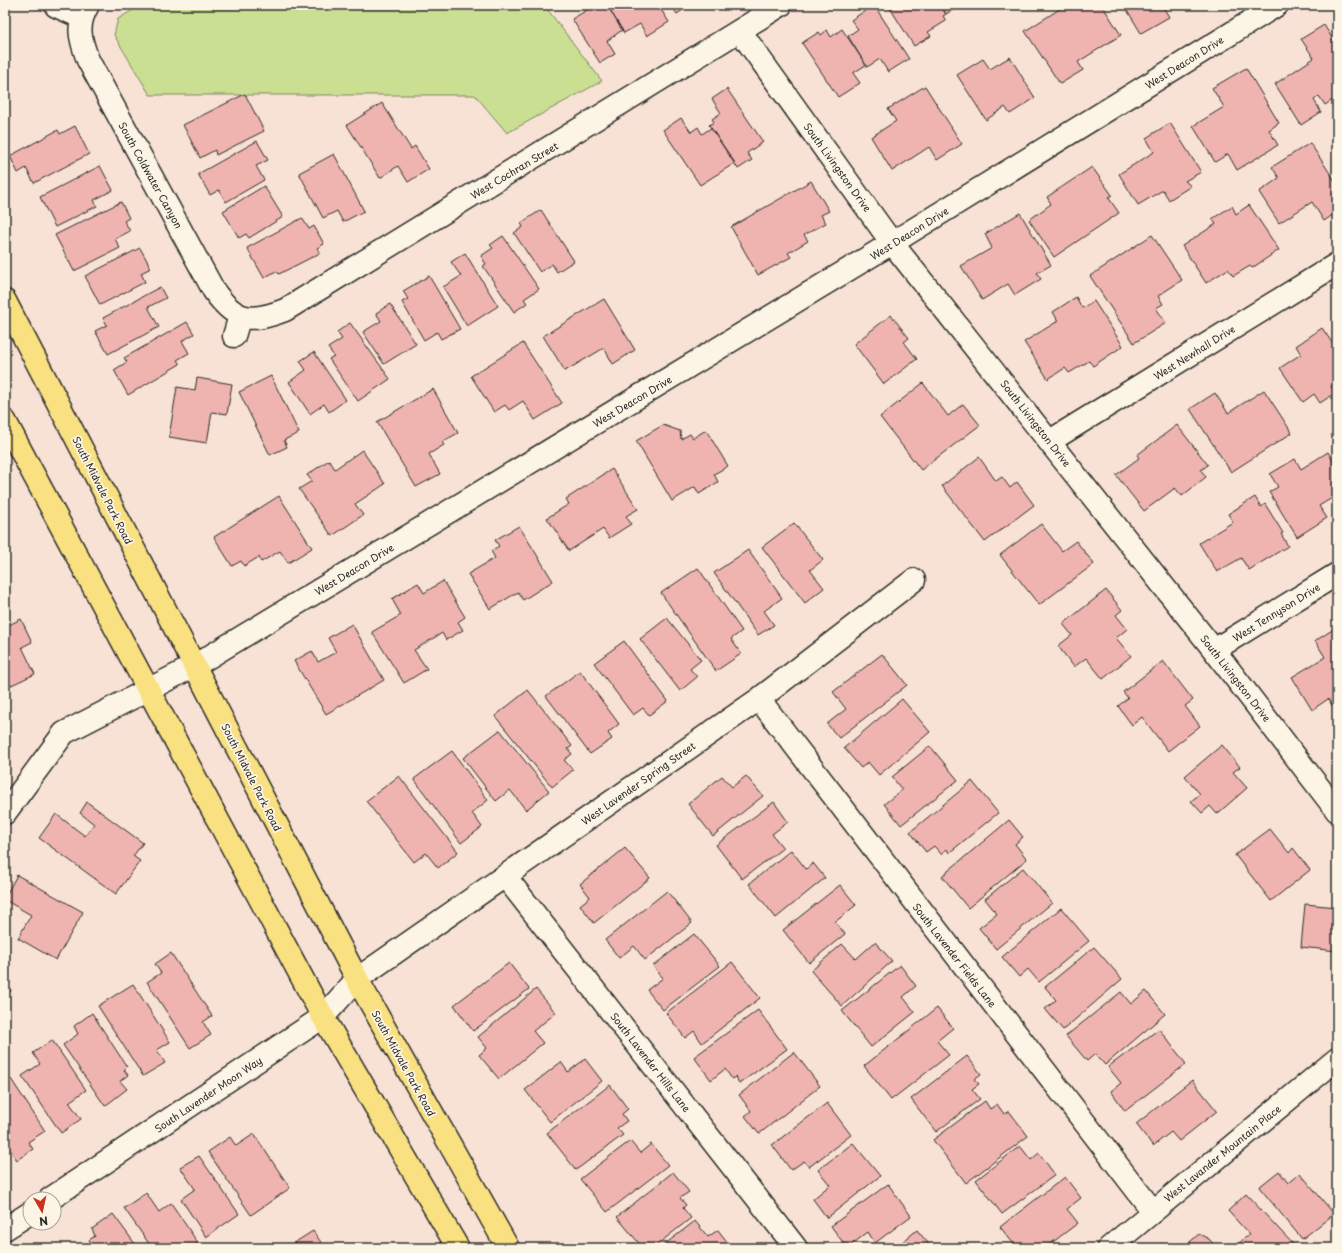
<svg xmlns="http://www.w3.org/2000/svg" width="1342" height="1253" font-family="'Playpen Sans',sans-serif">
  <rect width="100%" height="100%" fill="#f8e2d5"/>
  <filter id="ink" filterUnits="userSpaceOnUse"><feTurbulence type="fractalNoise" baseFrequency=".025" numOctaves="2"/><feDisplacementMap in="SourceGraphic" scale="8" xChannelSelector="R" yChannelSelector="G"/><feConvolveMatrix kernelMatrix="1 2 1 2 8 2 1 2 1" color-interpolation-filters="sRGB"/></filter>
  <g filter="url(#ink)">
    <!-- green -->
    <path fill="#cbdf93" stroke="#7b855f" d="M141 5H544L602 81 507 133 475 95H150L114 35 118 19Z"/>
    <!-- building -->
    <path fill="#efb4b0" stroke="#2b2b2b" d="M595 5H607L622 30 607 41 615 54 600 63 572 19Z
      M607 5H658L669 22 647 36 640 24 624 33Z
      M671 5H690L677 14Z
      M874 5 909 59 888 72 880 59 867 67 848 36 858 29 851 20Z
      M888 5H940L946 14 943 16 946 21 928 32 931 36 914 46Z
      M940 5H961L946 14Z
      M1066 5H1102L1121 35 1078 62 1083 70 1060 84 1025 31Z
      M1124 5H1162L1169 17 1141 33Z
      M1324 25 1337 46V97L1325 105 1319 96 1314 100 1321 112 1301 125 1275 84 1314 58 1301 39Z
      M842 29 866 65 853 73 860 83 838 97 802 43 819 32 821 35 827 30 831 37Z
      M1010 57 1035 98 1010 114 1005 107 986 120 957 75 983 59 990 69Z
      M1246 68 1279 123 1269 130 1278 145 1237 170 1228 154 1215 162 1193 126 1224 107 1212 88Z
      M925 86 962 144 937 160 929 147 892 171 871 137 896 121 888 109Z
      M727 89 763 142 747 153 752 160 738 169 709 125 714 122 712 119 721 113 712 99Z
      M245 94 264 131 216 155 215 150 200 158 183 125Z
      M382 103 411 149 415 146 429 169 408 182 398 166 380 178 347 125Z
      M681 118 691 132 698 127 702 134 711 128 735 163 700 185 663 130Z
      M1170 123 1201 172 1185 181 1191 186 1169 200 1163 190 1138 205 1119 174 1154 152 1146 138Z
      M75 126 89 154 34 183 26 168 18 173 10 156 58 130 60 134Z
      M257 141 268 160 256 166 264 180 226 202 219 190 210 195 198 174Z
      M1310 143 1337 184V212L1324 221 1312 202 1279 223 1259 192 1279 178 1272 167Z
      M334 154 364 211 343 222 337 211 323 218 299 173Z
      M100 166 113 190 94 200 97 206 55 227 40 197Z
      M1092 167 1112 195 1108 197 1119 213 1054 257 1029 220 1051 204 1047 197Z
      M811 181 829 211 821 215 826 223 804 235 808 241 788 253 791 257 758 275 731 227Z
      M264 186 283 217 249 238 246 234 239 238 223 211Z
      M121 202 129 218 124 221 130 231 115 239 120 248 74 271 55 235Z
      M1249 205 1279 250 1252 268 1250 266 1233 276 1228 269 1206 283 1182 246 1216 224 1212 219 1232 206 1236 214Z
      M541 210 574 261 557 272 552 264 540 272 514 233 523 227 521 223Z
      M1020 213 1051 265 1037 273 1041 279 1015 295 1008 284 982 300 961 266 992 248 985 234Z
      M302 218 309 229 314 226 324 244 317 248 320 253 279 274 276 271 264 278 247 248Z
      M1152 235 1182 280 1158 296 1163 304 1156 308 1166 323 1134 343 1090 276Z
      M503 236 539 289 524 299 527 303 514 312 483 266 486 264 481 256 493 248 490 245Z
      M140 248 151 268 141 273 145 282 100 305 85 276Z
      M465 253 498 306 467 326 443 287 461 276 451 262Z
      M429 276 460 329 441 339 437 332 424 340 402 302 408 299 403 291Z
      M160 287 166 298 148 307 159 327 108 354 95 331 107 325 103 318Z
      M1076 297 1082 308 1094 301 1123 346 1093 366 1089 361 1069 373 1065 368 1048 379 1024 342 1058 321 1053 312Z
      M604 299 635 350 613 364 604 348 565 371 543 336Z
      M390 304 416 344 384 364 363 332 381 321 376 313Z
      M891 315 909 338 904 342 917 359 884 384 854 344Z
      M187 322 194 334 182 341 189 353 177 360 180 364 128 395 114 370 127 362 124 358Z
      M350 323 390 379 358 401 329 359 334 356 328 348 342 339 337 332Z
      M1322 328 1337 350V382L1331 386 1335 393 1320 403 1314 394 1303 402 1280 368 1301 354 1296 346Z
      M523 343 562 403 535 420 523 401 509 410 505 405 494 412 471 376Z
      M314 352 346 400 329 412 324 404 310 414 289 382 306 370 300 361Z
      M271 376 299 433 284 440 287 447 270 455 239 392Z
      M197 378 232 384 227 414 212 412 207 443 169 437 177 387 195 390Z
      M923 383 948 416 963 404 980 425 921 470 880 417Z
      M433 389 458 433 442 442 444 445 429 454 440 474 416 487 377 422Z
      M1264 390 1292 433 1231 472 1190 409 1215 393 1228 413Z
      M663 425 680 431 681 439 690 434 693 438 706 430 728 466 714 474 718 482 699 494 695 487 672 501 636 441Z
      M1177 425 1208 465 1201 470 1206 477 1182 496 1175 488 1144 511 1116 475 1139 458 1137 455Z
      M362 450 385 484 355 504 363 515 332 536 299 489 312 481 307 475 329 460 335 469Z
      M1328 452 1337 468V495L1319 506 1327 518 1297 537 1269 492 1278 487 1270 474 1295 459 1301 469Z
      M979 457 996 481 1002 477 1010 488 1017 482 1034 505 985 542 942 486Z
      M612 469 638 509 626 516 631 524 609 538 603 529 569 551 547 518 569 504 566 499Z
      M279 496 312 548 288 563 280 551 261 562 259 557 244 566 241 561 232 566 214 537Z
      M1255 497 1261 507 1265 504 1283 533 1281 534 1288 546 1249 570 1241 558 1217 572 1199 543 1233 522 1228 514Z
      M794 523 823 560 810 570 824 588 805 603 762 547Z
      M1041 524 1062 551 1076 541 1094 564 1039 605 1000 555Z
      M519 526 553 581 523 600 518 592 490 609 468 574 495 558 491 551 499 546 495 540Z
      M748 550 782 598 764 611 774 625 758 635 714 573Z
      M698 568 742 631 731 639 741 654 716 671 661 593Z
      M443 581 465 617 458 622 463 630 446 640 442 633 414 650 427 669 404 683 372 632 401 615 392 599 418 583 424 593Z
      M1106 590 1122 610 1116 615 1127 629 1116 638 1131 656 1103 679 1086 658 1074 667 1058 646 1072 635 1063 624Z
      M667 618 701 660 690 669 697 677 680 691 640 639Z
      M21 619 32 642 22 647 35 674 5 688V627Z
      M352 624 384 680 326 714 294 661 312 651 318 662 336 652 328 638Z
      M1337 627V709L1335 710 1328 699 1312 710 1292 677 1325 657 1315 641Z
      M624 641 668 701 649 715 643 708 633 715 594 663Z
      M882 654 907 685 839 738 827 724 846 709 833 692Z
      M1163 661 1193 700 1185 706 1200 726 1168 751 1142 717 1132 725 1118 706 1128 698 1123 692Z
      M580 671 619 724 608 733 612 739 590 754 546 696Z
      M528 690 572 746 568 749 572 754 564 760 573 770 552 787 495 716Z
      M902 699 930 732 879 775 868 762 861 768 844 748Z
      M500 730 549 791 526 810 510 790 496 801 463 758Z
      M1222 745 1240 767 1233 772 1247 788 1217 814 1210 806 1202 813 1191 801 1200 794 1185 776Z
      M930 746 958 780 901 825 884 804 902 790 892 777Z
      M452 751 488 800 472 813 482 827 461 843 414 779Z
      M399 776 458 852 438 868 426 853 414 862 366 801Z
      M722 776 732 787 746 776 763 796 713 836 688 804Z
      M972 781 998 813 949 853 947 849 941 854 934 846 926 852 910 832Z
      M87 802 143 843 133 856 140 861 116 894 39 838 56 814 85 836 94 824 80 813Z
      M774 802 788 822 772 834 783 848 742 879 716 845Z
      M1009 820 1023 837 1015 844 1027 859 968 908 942 876Z
      M1270 829 1289 853 1293 848 1310 870 1271 901 1235 855Z
      M625 848 650 878 594 923 580 905 590 897 580 884Z
      M791 850 806 869 813 863 825 878 776 918 749 884Z
      M1023 868 1052 903 996 949 979 928 997 914 985 899Z
      M17 875 83 912 56 960 18 938 31 915 5 900V897Z
      M840 885 856 905 835 922 845 934 809 963 783 930Z
      M667 891 692 923 645 960 634 946 619 958 605 940Z
      M1305 904 1337 907V951L1301 947Z
      M1061 908 1089 941 1039 982 1028 969 1019 977 1002 957Z
      M694 934 720 966 663 1010 647 990 663 978 653 966Z
      M875 942 892 961 842 1006 811 971 842 944 856 959Z
      M1094 947 1122 979 1063 1030 1045 1009 1056 1000 1045 987Z
      M171 953 212 1016 203 1022 211 1035 190 1048 147 982 161 973 155 964Z
      M732 962 760 998 702 1043 694 1031 685 1038 666 1013Z
      M509 963 529 989 473 1031 454 1005Z
      M900 965 916 986 903 997 915 1012 871 1047 842 1011Z
      M5 983 11 991 5 995Z
      M133 984 170 1042 157 1050 165 1063 143 1076 98 1006Z
      M536 989 556 1013 533 1031 543 1043 499 1079 479 1055 487 1048 478 1037Z
      M1146 991 1165 1014 1105 1065 1095 1054 1087 1061 1066 1036 1121 992 1131 1004Z
      M937 1008 953 1028 937 1041 949 1055 891 1100 864 1066Z
      M758 1010 787 1049 739 1084 736 1076 732 1079 725 1069 711 1080 694 1057Z
      M92 1013 127 1067 124 1070 128 1075 120 1081 127 1089 105 1106 63 1045 78 1034 74 1026Z
      M1159 1029 1186 1064 1125 1111 1111 1091 1121 1083 1108 1067Z
      M52 1040 86 1090 69 1102 81 1119 61 1133 22 1076 40 1064 33 1053Z
      M794 1052 820 1086 759 1134 745 1116 751 1111 739 1095Z
      M967 1056 981 1074 974 1079 979 1084 972 1089 980 1099 936 1132 911 1099Z
      M585 1059 602 1081 550 1122 525 1090 561 1062 568 1072Z
      M11 1079 45 1131 28 1142 33 1149 17 1160 5 1142V1083Z
      M1192 1080 1217 1111 1179 1141 1171 1132 1153 1146 1136 1124Z
      M610 1085 628 1109 622 1114 627 1121 617 1128 623 1135 576 1170 547 1133Z
      M985 1101 990 1109 997 1104 1004 1114 1009 1111 1028 1136 966 1183 933 1140Z
      M827 1103 851 1135 809 1167 804 1161 791 1170 772 1145Z
      M254 1134 290 1188 251 1215 208 1152 230 1137 236 1146Z
      M630 1141 640 1153 651 1144 668 1165 607 1212 580 1179Z
      M853 1143 880 1176 827 1218 813 1199 830 1185 818 1170Z
      M1020 1146 1031 1160 1039 1153 1055 1175 1002 1214 976 1180Z
      M199 1156 239 1214 206 1237 181 1199 195 1189 180 1167Z
      M1279 1171 1288 1183 1300 1173 1334 1214 1302 1239 1259 1187Z
      M673 1172 689 1192 680 1198 686 1205 683 1208 691 1218 653 1248H643L617 1217Z
      M1065 1177 1081 1198 1067 1209 1078 1223 1045 1248H1017L1000 1227Z
      M888 1184 911 1216 875 1243 868 1232 847 1248 831 1226Z
      M146 1193 159 1212 171 1203 198 1243 191 1248H152L124 1208Z
      M1246 1194 1293 1244 1289 1248 1235 1247 1249 1234 1228 1211Z
      M113 1214 138 1248H86L91 1243 89 1240 95 1236 92 1229Z
      M695 1221 708 1237 718 1230 732 1248H660Z
      M917 1230 932 1248H895Z
      M313 1231 325 1248H286Z
      M1199 1234 1209 1239 1217 1248 1222 1244 1226 1248H1183Z"/>
    <g fill="none" stroke-linecap="round" stroke-linejoin="round">
      <!-- minor casing -->
      <g stroke="#2b2b2b" stroke-width="25">
        <path id="minor" d="M88 5C76 25 80 39 88 60L214 291C236 322 251 323 285 310L781 5
          M56 6 81 17
          M740 31 892 243 1214 650 1337 811
          M234 336 240 316
          M1050 441 1337 264
          M1214 650 1337 574
          M759 699 1152 1210
          M5 813 64 733 194 666 892 243 1277 5
          M505 876 796 1248
          M50 1199 323 1017 357 979 759 699 914 580
          M5 1229 30 1213
          M1109 1248 1337 1059"/>
      </g>
      <!-- major casing -->
      <g stroke="#2b2b2b" stroke-width="25">
        <path id="major" d="M5 301 357 979 508 1248
          M5 421 323 1017 458 1248"/>
      </g>
      <!-- minor -->
      <use href="#minor" stroke="#fcf5e5" stroke-width="22"/>
      <!-- major -->
      <use href="#major" stroke="#f9e181" stroke-width="22"/>
    </g>
  </g>
  <g text-anchor="middle" dominant-baseline="central" stroke-width="3.5" stroke-linejoin="round" paint-order="stroke">
    <!-- street labels -->
    <g font-size="10" fill="#2b2b2b" stroke="#fcf5e5">
      <text transform="translate(1184 62) rotate(-32)">West Deacon Drive</text>
      <text transform="translate(838 167) rotate(54)">South Livingston Drive</text>
      <text transform="translate(514 170) rotate(-31)">West Cochran Street</text>
      <text transform="translate(151 175) rotate(61)">South Coldwater Canyon</text>
      <text transform="translate(909 233) rotate(-32)">West Deacon Drive</text>
      <text transform="translate(1194 352) rotate(-32)">West Newhall Drive</text>
      <text transform="translate(632 401) rotate(-31)">West Deacon Drive</text>
      <text transform="translate(1036 423) rotate(52)">South Livingston Drive</text>
      <text transform="translate(103 490) rotate(63)">South Midvale Park Road</text>
      <text transform="translate(354 569) rotate(-31)">West Deacon Drive</text>
      <text transform="translate(1276 612) rotate(-32)">West Tennyson Drive</text>
      <text transform="translate(1236 678) rotate(52)">South Livingston Drive</text>
      <text transform="translate(252 777) rotate(63)">South Midvale Park Road</text>
      <text transform="translate(638 783) rotate(-35)">West Lavender Spring Street</text>
      <text transform="translate(955 955) rotate(52)">South Lavender Fields Lane</text>
      <text transform="translate(651 1062) rotate(52)">South Lavender Hills Lane</text>
      <text transform="translate(404 1063) rotate(61)">South Midvale Park Road</text>
      <text transform="translate(208 1094) rotate(-34)">South Lavender Moon Way</text>
      <text transform="translate(1222 1153) rotate(-39)">West Lavander Mountain Place</text>
    </g>
  </g>
  <!-- margin -->
  <rect width="1342" height="1253" fill="none" stroke="#fcf5e5" stroke-width="20"/>
  <rect x="10" y="10" width="1322" height="1233" fill="none" stroke="#2b2b2b" stroke-width="1.5" filter="url(#ink)"/>
  <!-- north arrow -->
  <g transform="translate(42 1211) rotate(171)"><circle r="19" fill="#fcf5e5" stroke="#a8a49b"/>
  <path d="M0-3L7 15L0 10L-7 15Z" fill="#c8321e"/>
  <text y="-6" font-size="11" font-weight="bold" text-anchor="middle" fill="#2b2b2b">N</text>
  </g>
</svg>
